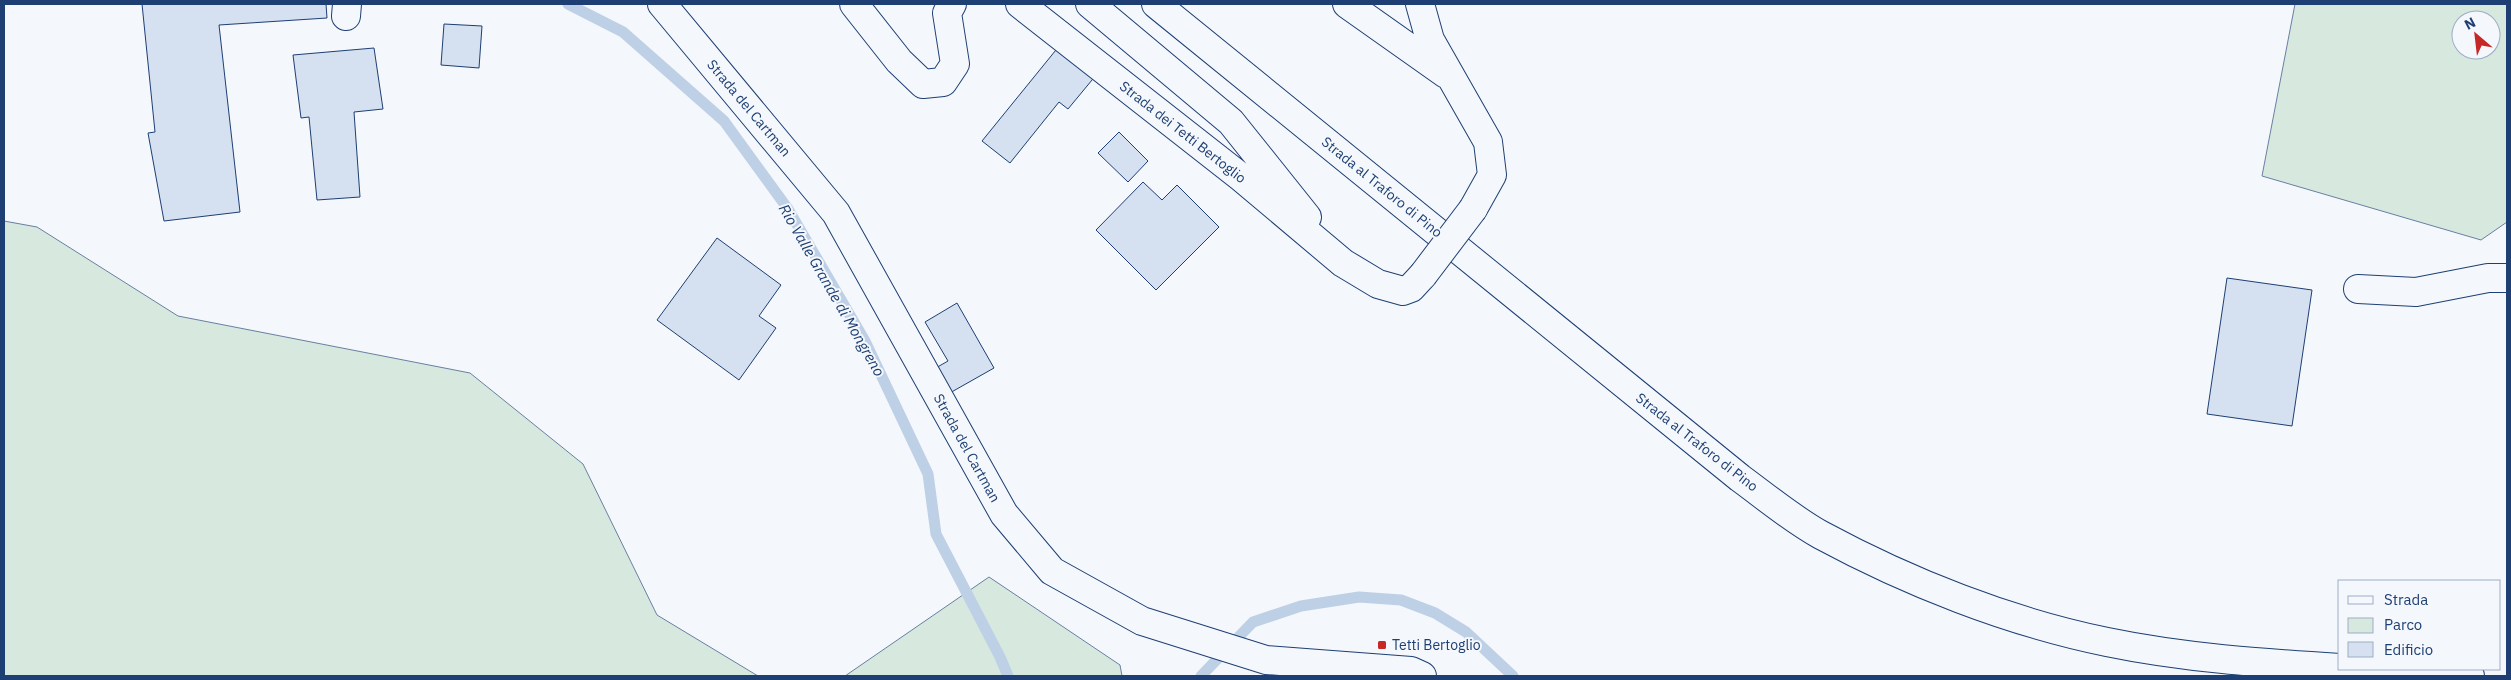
<svg xmlns="http://www.w3.org/2000/svg" width="2511" height="680" font-family="'IBM Plex Sans',sans-serif">
  <rect width="100%" height="100%" fill="#f4f7fb"/>
  <!-- green -->
  <path fill="#d7e8df" stroke="#687fa3" fill-rule="evenodd" d="M2295 4H2507V222L2481 240 2262 176ZM2461 20H2491V50H2461Z
    M4 221 37 227 178 316 470 373 583 464 657 615 758 676H4Z
    M989 577 1120 665 1122 676H845Z"/>
  <g fill="none" stroke-linecap="round" stroke-linejoin="round">
    <!-- stream -->
    <path stroke="#bed0e5" stroke-width="11" d="M568 4 623 32 724 121 788 209 865 341 928 474 936 534 1000 657 1008 676
      M1201 676 1253 622 1301 606 1359 597 1401 600 1435 613 1466 632 1513 676"/>
  </g>
  <!-- building -->
  <path fill="#d5e0f0" stroke="#1d3f73" d="M142 4H326L327 18 219 25 240 212 164 221 148 133 155 132Z
    M444 24 482 26 479 68 441 65Z
    M1060 45 1097 74 1068 109 1059 102 1010 163 982 141Z
    M374 48 383 109 354 112 360 197 317 200 309 117 301 118 293 55Z
    M1119 132 1148 161 1128 182 1098 153Z
    M1143 182 1162 200 1177 185 1219 227 1156 290 1096 230Z
    M717 238 781 285 759 316 776 328 739 380 657 320Z
    M2227 278 2312 290 2292 426 2207 414Z
    M957 303 994 368 948 394 934 369 948 361 925 322Z"/>
  <g fill="none" stroke-linecap="round" stroke-linejoin="round">
    <!-- minor casing -->
    <g stroke="#1d3f73" stroke-width="30">
      <path id="minor" d="M662 4 836 213 1004 514 1052 571 1142 621 1266 660 1411 671 1422 676
        M854 4 899 61 923 84 943 82 955 64 947 13 952 4
        M1020 4 1242 178 1343 263 1378 284 1403 291 1411 288 1423 275
        M1090 4 1231 122 1307 217
        M1347 4 1446 74
        M1420 4 1430 40 1488 142 1492 175 1473 209
        M346 16 347 4
        M2358 289 2416 292 2488 278H2507"/>
    </g>
    <!-- major casing -->
    <g stroke="#1d3f73" stroke-width="30">
      <path id="major" d="M1156 4 1740 478C1766 497 1792 519 1821 535 1908 582 2009 622 2107 642 2184 658 2262 663 2340 668
        M2349 669 2470 676"/>
    </g>
    <!-- minor -->
    <use href="#minor" stroke="#f4f7fb" stroke-width="28"/>
    <!-- major -->
    <use href="#major" stroke="#f4f7fb" stroke-width="28"/>
    <!-- minor-bridge casing -->
    <g stroke="#1d3f73" stroke-width="30" stroke-linecap="butt">
      <path id="minor-bridge" d="M1423 275 1473 209"/>
    </g>
    <!-- minor-bridge -->
    <use href="#minor-bridge" stroke="#f4f7fb" stroke-width="28"/>
  </g>
  <!-- markers -->
  <rect fill="#c62828" stroke="#f4f7fb" stroke-width="2" x="1377" y="640" width="10" height="10" rx="2.5"/>
  <g text-anchor="middle" dominant-baseline="central" stroke-width="4" stroke-linejoin="round" paint-order="stroke">
    <!-- street labels -->
    <g font-size="14" fill="#1d3f73" stroke="#f4f7fb">
      <text transform="translate(749 108) rotate(50)">Strada del Cartman</text>
      <text transform="translate(1183 132) rotate(38)">Strada dei Tetti Bertoglio</text>
      <text transform="translate(1382 187) rotate(39)">Strada al Traforo di Pino</text>
      <text transform="translate(1697 442) rotate(38)">Strada al Traforo di Pino</text>
      <text transform="translate(967 448) rotate(61)">Strada del Cartman</text>
    </g>
    <!-- poi labels -->
    <g font-size="14" fill="#1d3f73" stroke="#f4f7fb" text-anchor="start">
      <text x="1392" y="645">Tetti Bertoglio</text>
    </g>
    <!-- water labels -->
    <g font-size="15" font-style="italic" fill="#1d3f73" stroke="#f4f7fb">
      <text transform="translate(832 290) rotate(60)">Rio Valle Grande di Mongreno</text>
    </g>
  </g>
  <!-- border -->
  <rect width="2511" height="680" fill="none" stroke="#1d3f73" stroke-width="10"/>
  <!-- legend -->
  <rect x="2338" y="580" width="162" height="90" fill="#f4f7fb" stroke="#9eadc5"/>
  <rect x="2348" y="596" width="25" height="8" fill="#f4f7fb" stroke="#9eadc5"/>
  <text x="2384" y="605" font-size="15" fill="#1d3f73">Strada</text>
  <rect x="2348" y="618" width="25" height="15" fill="#d7e8df" stroke="#9eadc5"/>
  <text x="2384" y="630" font-size="15" fill="#1d3f73">Parco</text>
  <rect x="2348" y="642" width="25" height="15" fill="#d5e0f0" stroke="#9eadc5"/>
  <text x="2384" y="655" font-size="15" fill="#1d3f73">Edificio</text>
  <!-- north arrow -->
  <g transform="translate(2476 35) rotate(332)"><circle r="24" fill="#f4f7fb" stroke="#9eadc5"/>
  <path d="M0-4L9 19L0 12L-9 19Z" fill="#c62828"/>
  <text y="-8" font-size="14" font-weight="bold" text-anchor="middle" fill="#1d3f73">N</text>
  </g>
</svg>
